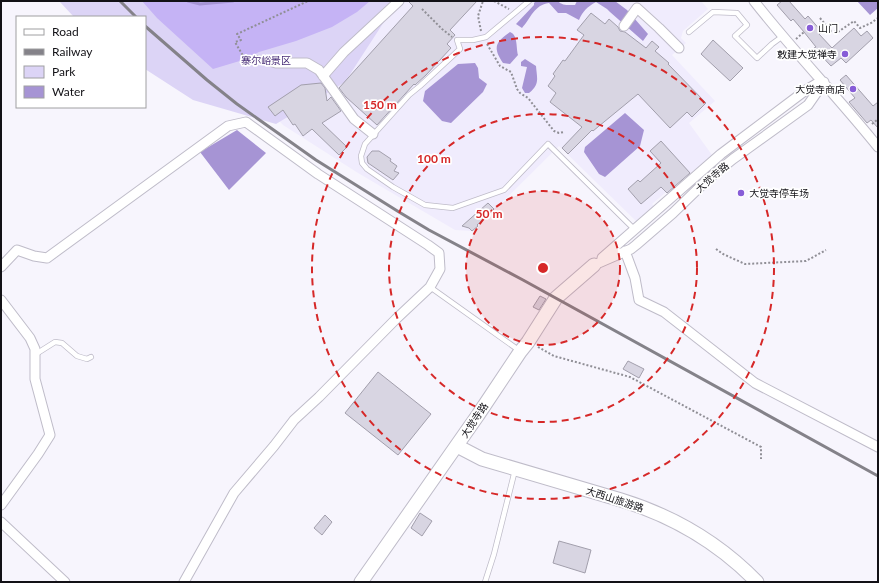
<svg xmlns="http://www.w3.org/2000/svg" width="879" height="583" font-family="Lato,'Noto Sans SC',sans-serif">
  <rect width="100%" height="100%" fill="#f7f5fd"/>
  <!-- built -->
  <path fill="#f0ecfd" d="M370 1H701L708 9 683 31 681 38 686 43 672 55 715 101 689 123 712 155 667 193 666 192 652 204 654 206 636 221 559 146 473 231 455 230 358 173 283 125 267 108Z"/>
  <!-- green -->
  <path fill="#dcd4f6" d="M59 1H393L391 11 345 82 276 124 193 100 145 69V17H74Z"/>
  <!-- forest -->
  <path fill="#c5b3f5" d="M142 1H370L357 12 332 27 296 41 259 52 243 60 213 69 157 18Z"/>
  <!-- water -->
  <path fill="#a694d4" d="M536 1H558C562 6 569 5 575 5L577 1H615L627 10 648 34 643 41 610 12 607 9 596 2C587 7 583 11 579 20L566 13H558L549 3C534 5 531 18 522 28L516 24 534 5V3Z
    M857 1H878V8L870 15Z
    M510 32C518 35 516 47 518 55L510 64 503 63C492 47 496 42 510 32Z
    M525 59 536 66C537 79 540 84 529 93H525L522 88 527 67 521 66V62Z
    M475 63 478 68 479 78 487 84 483 92 451 123 442 121 423 101 425 91 458 64Z
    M625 113 644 130 640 146 605 177 599 174 584 152 585 147Z
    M237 130 266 153 229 190 200 152Z"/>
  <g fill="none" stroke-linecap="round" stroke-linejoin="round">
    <!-- stream -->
    <path stroke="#a694d4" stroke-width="3" d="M188 1 200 4 233 1"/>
  </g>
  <!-- building -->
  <path fill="#d8d5e2" stroke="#a29fac" d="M408 1H477L450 30 455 35 447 44 451 48 426 75 415 85 414 84 377 125 346 97 339 88 413 6Z
    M782 1H789L805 19 808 16 822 32 819 34 832 48 854 28 861 36 867 31 873 38 846 63 841 58 831 66 814 48 816 47 804 32 793 19 791 21 777 5Z
    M591 13 605 24 609 19 618 27 620 31 625 32 646 48 652 41 659 47 655 51 669 63 668 64 706 103 692 117 687 112 670 128 638 94 593 131 592 130 568 154 562 148 582 127 550 102 556 93 548 86 555 76 553 74 563 60 565 61 584 35 577 30Z
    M713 40 743 68 730 81 701 54Z
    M846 75 873 106 878 102V128L871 120 867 123 849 102 855 98 840 80Z
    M321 83 325 88 327 101 331 97 341 111 322 123 347 147 339 155 312 129 303 136 295 124 293 125 283 110 275 116 268 107 301 85Z
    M661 141 690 173 667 193 661 187 641 204 628 189 638 180 640 182 661 163 650 151Z
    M372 151H379L391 159 390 161 397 166 394 171 399 173 393 180 368 163 367 157Z
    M488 203 494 209 477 225 478 226 472 231 469 228 462 226Z
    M540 296 546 299 539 310 533 307Z
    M628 361 644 369 639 378 623 369Z
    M378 372 431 414 398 455 345 413Z
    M420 513 432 521 422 536 411 528Z
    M325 515 332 522 322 535 314 528Z
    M559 541 591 550 585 573 553 563Z"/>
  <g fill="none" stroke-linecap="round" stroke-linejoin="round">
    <!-- lane casing -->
    <g stroke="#bfbcc9" stroke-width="6">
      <path id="lane" d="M529 1 486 37 473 40H457L460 49 420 86 409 95 365 144 361 156 362 163 367 169 393 187 425 205 453 208 504 190 548 144 634 229
        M689 32 713 12 737 13 747 25 735 36 757 58 772 44 783 36
        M430 287 520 351
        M36 354 55 342 62 343 77 356 87 359 91 357
        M485 582 494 554 515 470"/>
    </g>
    <!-- street casing -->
    <g stroke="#bfbcc9" stroke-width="11">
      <path id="street" d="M754 1C793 51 838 97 878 147
        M624 26 637 8 659 28 679 48
        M270 61 276 63H307L319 70 354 119 373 134
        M323 76 344 52 399 1
        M625 251 635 278 639 300 664 312 755 383 878 447
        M602 258 721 154 806 90 816 84 824 82
        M594 265 631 249 636 245 673 213 706 181 733 159 808 105 824 82
        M1 267 17 250 34 256 47 258 228 126 246 122 318 174 428 245 439 253 440 269 430 287 396 319 319 397 294 420 274 446 234 493 184 582
        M1 300 30 338 35 349V379L50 435 38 454 1 505
        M1 522 65 582"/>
    </g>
    <!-- secondary casing -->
    <g stroke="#bfbcc9" stroke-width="15">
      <path id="secondary" d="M457 446 482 459 621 500C673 516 719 543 757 582
        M361 582 478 415 520 352 528 342 556 298 594 265"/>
    </g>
    <!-- path -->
    <path stroke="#908f96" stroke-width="2" stroke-dasharray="2 2" stroke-linecap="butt" d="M494 1 509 9
      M422 9 442 29 452 37
      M820 18 831 31 838 32 854 21 860 28 871 23 878 18
      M481 31 478 16 483 1
      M796 39 804 32
      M487 44 500 66 511 72 517 89 520 93 528 98 554 131 559 133 564 132
      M262 57 258 56 246 61 235 42 241 40 237 34 308 1
      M872 124 878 119
      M716 249 723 254 745 264 806 261 826 250
      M538 347 554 356 630 377 761 447V459"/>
    <!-- lane -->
    <use href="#lane" stroke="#fff" stroke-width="4.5"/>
    <!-- street -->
    <use href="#street" stroke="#fff" stroke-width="9"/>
    <!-- secondary -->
    <use href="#secondary" stroke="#fff" stroke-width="13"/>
    <!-- rail -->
    <path stroke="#848289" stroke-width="3" d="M120 1 136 17
      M145 26 207 80 237 104 316 160 399 212 429 230 523 280 878 476"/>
  </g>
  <!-- distance rings -->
  <circle cx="543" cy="268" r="77" fill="#d62828" fill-opacity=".12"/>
  <g fill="none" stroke="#d62828" stroke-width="2" stroke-dasharray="7 5">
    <circle cx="543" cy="268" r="77"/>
    <circle cx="543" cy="268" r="154"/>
    <circle cx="543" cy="268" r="231"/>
  </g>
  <!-- markers -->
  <g fill="#875dd7" stroke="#fff" stroke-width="1.5">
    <circle cx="810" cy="28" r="4"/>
    <circle cx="845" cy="54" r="4"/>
    <circle cx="853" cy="89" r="4"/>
    <circle cx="741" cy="193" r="4"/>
  </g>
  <g text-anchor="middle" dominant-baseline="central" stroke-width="3.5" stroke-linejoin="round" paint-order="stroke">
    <!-- poi labels -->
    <g font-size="10" fill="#121116" stroke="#fff" text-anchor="start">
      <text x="818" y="28">山门</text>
      <text x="837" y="54" text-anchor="end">敕建大觉禅寺</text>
      <text x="845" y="89" text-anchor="end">大觉寺商店</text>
      <text x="749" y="193">大觉寺停车场</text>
    </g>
    <!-- park labels -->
    <g font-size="10" fill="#452a75" stroke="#fff">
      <text x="266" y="60">寨尔峪景区</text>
    </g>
    <!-- street labels -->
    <g font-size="10" fill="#121116" stroke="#fff">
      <text transform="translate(712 177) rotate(-41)">大觉寺路</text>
      <text transform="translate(474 420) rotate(-56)">大觉寺路</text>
      <text transform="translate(615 499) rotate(18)">大西山旅游路</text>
    </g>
  </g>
  <circle cx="543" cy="268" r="6" fill="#d62828" stroke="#fff" stroke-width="2"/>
  <g font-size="12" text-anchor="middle" font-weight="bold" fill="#d62828" stroke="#fff" stroke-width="3.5" stroke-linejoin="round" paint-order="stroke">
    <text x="380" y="109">150 m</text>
    <text x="434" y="163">100 m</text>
    <text x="489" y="218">50 m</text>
  </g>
  <!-- border -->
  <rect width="879" height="583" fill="none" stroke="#121116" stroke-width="4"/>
  <!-- legend -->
  <rect x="16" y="16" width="130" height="92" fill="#ffffff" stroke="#a0a0a2"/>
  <rect x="24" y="29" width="20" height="6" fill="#ffffff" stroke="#a0a0a2"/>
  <text x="52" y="36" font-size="12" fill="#121116">Road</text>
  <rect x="24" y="49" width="20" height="6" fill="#848289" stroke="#a0a0a2"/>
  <text x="52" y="56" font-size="12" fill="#121116">Railway</text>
  <rect x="24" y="66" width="20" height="12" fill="#dcd4f6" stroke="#a0a0a2"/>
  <text x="52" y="76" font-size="12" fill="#121116">Park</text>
  <rect x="24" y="86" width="20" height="12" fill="#a694d4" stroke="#a0a0a2"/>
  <text x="52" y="96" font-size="12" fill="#121116">Water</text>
</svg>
